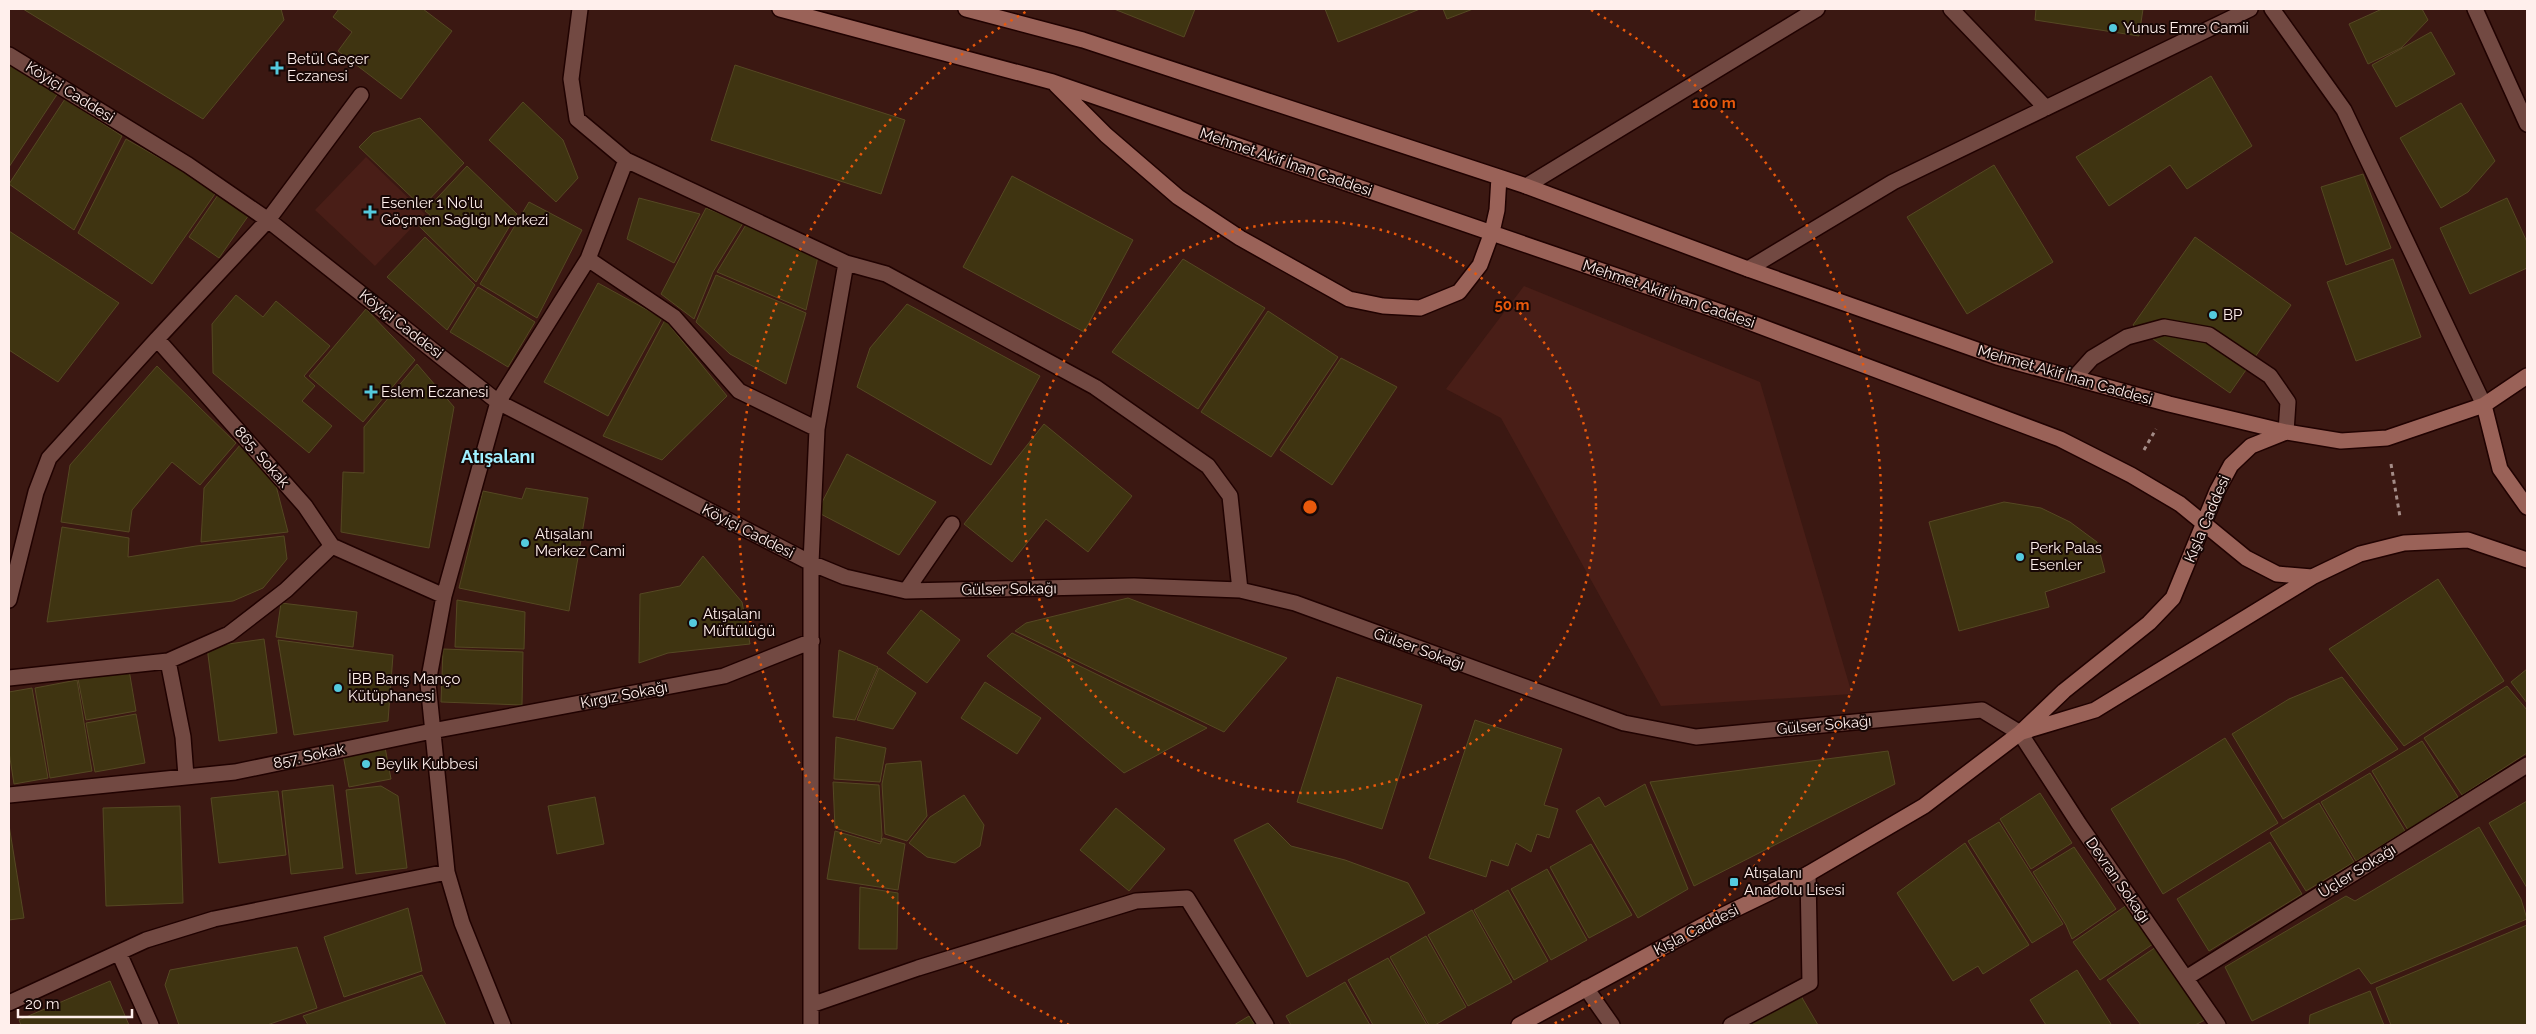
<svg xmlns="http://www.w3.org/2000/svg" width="2536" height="1034" font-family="Raleway,sans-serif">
  <rect width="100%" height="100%" fill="#3b1812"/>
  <!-- built -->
  <path fill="#491e17" d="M366 157 425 214 375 266 315 210Z
    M1524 286 1760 382 1852 694 1661 706 1501 418 1446 389Z"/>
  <!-- building -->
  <path fill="#3f3411" stroke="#554823" d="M23 9H281L284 20 203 119Z
    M339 9H423L452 31 401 99 338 51 352 32 333 17Z
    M1114 9H1195L1184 37Z
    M1325 9H1420L1338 42Z
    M1443 9H1473L1447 19Z
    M2036 9H2143L2139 36 2035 20Z
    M2382 9H2422L2428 20 2401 48 2368 64 2349 24Z
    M2431 32 2455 74 2396 107 2372 65Z
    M9 60 58 93 9 167Z
    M735 65 905 120 881 194 711 140Z
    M2211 76 2252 146 2187 189 2170 165 2109 206 2076 157Z
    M65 99 122 136 74 230 9 184Z
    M523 102 563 140 578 178 556 202 489 140Z
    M2461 103 2495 161 2468 192 2441 208 2400 138Z
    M420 118 464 163 422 207 359 147 373 133Z
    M126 139 217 191 152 284 78 233Z
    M1994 165 2053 262 1967 314 1907 217Z
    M467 166 517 214 476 282 419 226 430 215 425 211Z
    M2363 174 2391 248 2346 265 2321 187Z
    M1012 176 1133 240 1084 332 963 267Z
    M220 192 251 212 219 258 189 237Z
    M639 198 700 214 674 263 627 239Z
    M2507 198 2527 242V268L2470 294 2440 228Z
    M529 202 582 230 537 318 480 284Z
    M706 208 743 223 713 272 694 319 661 294Z
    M747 223 819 252 806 310 717 272Z
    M9 231 119 303 58 382 9 350Z
    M425 237 475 285 447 330 387 277Z
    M2195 237 2291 305 2230 393 2133 325Z
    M1183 259 1265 308 1198 409 1112 352Z
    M2393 259 2421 337 2356 361 2327 282Z
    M716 275 806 313 786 384 730 354 696 322Z
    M598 283 662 318 608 416 544 382Z
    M478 287 535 322 508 367 450 332Z
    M236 295 263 317 276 301 330 346 304 376 315 386 302 401 332 426 309 453 213 373 212 324Z
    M907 304 1040 376 991 465 857 387 870 348Z
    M366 309 415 360 363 422 309 376Z
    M1268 311 1338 357 1271 457 1201 412Z
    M665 320 727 396 662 460 603 436Z
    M1341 358 1397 387 1332 485 1280 450Z
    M417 364 454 407 429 548 341 532 343 472 364 473V427Z
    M157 366 236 443 200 485 172 462 132 510 129 532 61 522 70 465Z
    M1044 424 1132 496 1088 552 1046 519 1012 562 964 524Z
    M240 445 274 478 288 532 201 542 204 488Z
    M847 454 936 502 899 555 817 512Z
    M526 488 588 498 569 611 459 588 483 491 522 499Z
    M2004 502 2041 508 2070 522 2097 542 2105 572 2045 592 2049 607 1959 631 1929 522Z
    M62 527 129 538 128 557 196 546 284 536 287 559 263 588 233 601 47 622Z
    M703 556 742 602 750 644 668 653 639 663 640 594 680 586Z
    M2438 579 2504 681 2404 746 2329 649Z
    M1128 598 1287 658 1224 732 1015 631 1026 623Z
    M457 600 525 612 524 649 455 647Z
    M281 603 357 612 353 647 276 637Z
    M921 610 960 640 927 683 887 653Z
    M1012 633 1207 728 1124 773 987 656Z
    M264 639 277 733 219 741 207 647Z
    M278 640 393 655 388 721 294 735Z
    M443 649 523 652 522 705 441 702Z
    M839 650 878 667 855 720 833 717Z
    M879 668 916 693 893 729 857 720Z
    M2527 669V703L2511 682Z
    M129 670 136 711 86 720 78 679Z
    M1337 677 1422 705 1382 829 1297 802Z
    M2342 677 2398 749 2283 819 2232 734 2289 699Z
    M77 680 92 771 50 778 35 688Z
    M985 682 1041 718 1017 754 961 718Z
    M2507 686 2527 710V753L2462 795 2424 738Z
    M32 688 48 778 14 784 9 752V692Z
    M136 714 145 763 95 772 86 723Z
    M1475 720 1562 749 1544 805 1558 809 1549 838 1537 834 1531 852 1516 843 1508 866 1491 860 1486 877 1429 858Z
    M836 737 886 748 880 782 834 779Z
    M2225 738 2278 823 2163 894 2111 809Z
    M2422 741 2458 797 2408 830 2372 771Z
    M384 742 391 779 349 787 342 749Z
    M1888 751 1895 784 1694 886 1650 782Z
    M921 761 927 816 907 841 885 834 882 784 886 764Z
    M2370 773 2405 831 2356 861 2321 802Z
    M833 782 879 785 882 835 881 842 835 828Z
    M1645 784 1688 889 1638 918 1576 811 1599 797 1605 807Z
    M333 785 343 868 291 874 282 791Z
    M381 786 398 796 407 868 356 874 346 790Z
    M278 791 286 855 219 863 211 798Z
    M2040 793 2072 843 2031 869 2000 819Z
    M964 795 984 825 980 846 955 863 927 857 909 843 930 817Z
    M595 797 604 844 557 854 548 806Z
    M2527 801V888L2489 823Z
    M2319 803 2354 862 2306 891 2270 833Z
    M180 806 183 903 106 906 103 808Z
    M1116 808 1165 849 1129 891 1080 850Z
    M1999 822 2063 924 2032 943 1968 841Z
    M1268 823 1291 846 1345 860 1408 883 1425 913 1307 977 1234 840Z
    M9 825 24 918 9 920Z
    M2479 827 2521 899 2527 919 2371 984 2359 968 2252 1021 2225 967 2346 896 2355 901Z
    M835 831 880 844 883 838 905 844 898 890 827 879Z
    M2270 842 2302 894 2209 951 2177 899Z
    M1965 843 2029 945 1983 974 1978 966 1953 981 1897 893Z
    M1591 844 1632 915 1589 938 1550 867Z
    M2074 847 2116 909 2072 939 2066 925 2033 872Z
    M1547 869 1587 940 1551 960 1511 889Z
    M860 887 898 893 897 949H859Z
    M1508 890 1548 961 1514 980 1474 910Z
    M2127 905 2153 944 2100 980 2073 942Z
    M408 908 422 971 344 997 324 937Z
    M1472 910 1512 982 1468 1006 1428 935Z
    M2527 925V1025H2391L2376 988Z
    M1426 936 1466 1007 1435 1025H1429L1390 957Z
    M297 947 317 1008 267 1025H179L165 985 170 970Z
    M2156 947 2205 1020 2195 1025H2141L2107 980Z
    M1388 958 1427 1025H1373L1348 980Z
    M2077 970 2111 1024 2109 1025H2046L2030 1000Z
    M422 975 446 1025H308L303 1016Z
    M110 981 129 1025H21L19 1020Z
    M1345 982 1370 1025H1291L1286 1016Z
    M2370 991 2384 1025H2309L2310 1015Z
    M1801 996 1818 1025H1748Z
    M1249 1016 1255 1025H1234Z"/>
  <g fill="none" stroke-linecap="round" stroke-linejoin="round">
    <!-- lane casing -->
    <g stroke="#200201" stroke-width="18">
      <path id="lane" d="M2074 378 2092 358 2127 337 2164 327 2209 335 2270 376 2288 402 2286 432
        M1586 988 1612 1025
        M1731 1025 1810 983 1808 874"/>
    </g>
    <!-- street casing -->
    <g stroke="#200201" stroke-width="18">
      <path id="street" d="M580 9 571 79 577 119 626 160 846 263 886 274 1095 387 1208 466 1230 496 1240 590
        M1951 9 2046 108
        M2272 9 2344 110 2484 405
        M2475 9 2527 124
        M9 55 188 165 268 220 498 402 811 563 845 577 906 591 1134 586 1240 590 1295 603 1624 723 1696 737 1982 710 2020 733 2079 824 2218 1025
        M1526 186 1817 9
        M588 259 674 317 739 391 817 429
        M1748 269 1893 182 2250 9
        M332 546 444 596
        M906 591 952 524
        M9 600 36 492 49 458 157 339
        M168 661 183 737 186 776
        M9 678 168 661 229 634 286 590 332 546 305 506 157 339 268 220 361 95
        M9 795 235 772 432 731 724 676 812 641
        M119 953 151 1025
        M2186 978 2527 765
        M9 1003 146 940 214 919 447 872
        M811 1005 918 968 1136 901 1187 898 1266 1025
        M503 1025 462 923 447 872 428 683 444 596 498 402 588 259 626 160
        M811 1025V563L817 429 846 263"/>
    </g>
    <!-- secondary casing -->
    <g stroke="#200201" stroke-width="18">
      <path id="secondary" d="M780 9 1053 82 1733 316 2060 439 2131 475 2180 504 2246 558 2277 574 2312 577
        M966 9 1083 40 1526 186 1748 269 1997 357 2169 404 2286 432 2341 441 2387 438 2484 405 2527 376
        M1056 85 1106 135 1178 197 1240 238 1349 299 1383 306 1420 308 1459 292 1480 265 1492 232 1497 210 1499 177
        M2484 405 2500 469 2527 507
        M2022 732 2095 710 2312 577 2360 554 2404 543 2468 540 2527 560
        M1519 1025 1713 920 1808 874 1924 806 2020 733 2064 691 2149 623 2173 598 2217 491 2231 465 2251 446 2286 432"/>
    </g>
    <!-- path -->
    <path stroke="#a48c87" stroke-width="3" stroke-dasharray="4 4" stroke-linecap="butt" d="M2144 450 2156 429
      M2391 464 2400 517"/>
    <!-- lane -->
    <use href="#lane" stroke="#724942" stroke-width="15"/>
    <!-- street -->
    <use href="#street" stroke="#724942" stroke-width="15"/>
    <!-- secondary -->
    <use href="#secondary" stroke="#9a6258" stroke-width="15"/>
  </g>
  <!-- distance rings -->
  <g fill="none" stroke="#e8590c" stroke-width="2.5" stroke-dasharray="2.5 5">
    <circle cx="1310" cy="507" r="286"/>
    <path d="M1069 1025A571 571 0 0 1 1029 10M1591 10A571 571 0 0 1 1551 1025"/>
  </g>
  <!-- markers -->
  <g fill="#54cade" stroke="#180806" stroke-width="2">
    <circle cx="2113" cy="28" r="5"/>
    <path d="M274.5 60.5h5v5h5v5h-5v5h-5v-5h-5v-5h5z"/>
    <path d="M367.5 204.5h5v5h5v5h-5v5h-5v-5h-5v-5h5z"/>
    <circle cx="2213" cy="315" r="5"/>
    <path d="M368.5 384.5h5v5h5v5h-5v5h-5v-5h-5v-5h5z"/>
    <circle cx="525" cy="543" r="5"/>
    <circle cx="2020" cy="557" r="5"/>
    <circle cx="693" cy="623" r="5"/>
    <circle cx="338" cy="688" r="5"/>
    <circle cx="366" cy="764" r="5"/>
    <rect x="1729" y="877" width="10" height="10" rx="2.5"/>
  </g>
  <g text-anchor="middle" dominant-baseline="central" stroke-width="4" stroke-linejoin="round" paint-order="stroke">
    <!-- poi labels -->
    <g font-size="15" fill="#ffefec" stroke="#180806" text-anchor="start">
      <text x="2123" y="28">Yunus Emre Camii</text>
      <text x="287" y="59">Betül Geçer<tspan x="287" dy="17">Eczanesi</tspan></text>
      <text x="381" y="203">Esenler 1 No'lu<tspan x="381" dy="17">Göçmen Sağlığı Merkezi</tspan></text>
      <text x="2223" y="315">BP</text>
      <text x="381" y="392">Eslem Eczanesi</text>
      <text x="535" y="534">Atışalanı<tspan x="535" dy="17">Merkez Cami</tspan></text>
      <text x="2030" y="548">Perk Palas<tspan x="2030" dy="17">Esenler</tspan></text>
      <text x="703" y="614">Atışalanı<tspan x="703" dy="17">Müftülüğü</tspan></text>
      <text x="348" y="679">İBB Barış Manço<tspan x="348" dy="17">Kütüphanesi</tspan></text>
      <text x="376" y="764">Beylik Kubbesi</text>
      <text x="1744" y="873">Atışalanı<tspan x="1744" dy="17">Anadolu Lisesi</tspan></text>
    </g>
    <!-- street labels -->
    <g font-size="15" fill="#ffefec" stroke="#180806">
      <text transform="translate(70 92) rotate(32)">Köyiçi Caddesi</text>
      <text transform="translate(1286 162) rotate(19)">Mehmet Akif İnan Caddesi</text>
      <text transform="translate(1669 294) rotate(19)">Mehmet Akif İnan Caddesi</text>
      <text transform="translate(401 324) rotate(38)">Köyiçi Caddesi</text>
      <text transform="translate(2065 375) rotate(16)">Mehmet Akif İnan Caddesi</text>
      <text transform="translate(262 457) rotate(49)">865. Sokak</text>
      <text transform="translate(2207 519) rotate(-67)">Kışla Caddesi</text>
      <text transform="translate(748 531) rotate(27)">Köyiçi Caddesi</text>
      <text transform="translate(1009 589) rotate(-1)">Gülser Sokağı</text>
      <text transform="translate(1419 649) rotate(20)">Gülser Sokağı</text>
      <text transform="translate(624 695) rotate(-11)">Kırgız Sokağı</text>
      <text transform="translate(1824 725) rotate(-5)">Gülser Sokağı</text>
      <text transform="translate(309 756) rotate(-12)">857. Sokak</text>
      <text transform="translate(2357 871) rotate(-32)">Üçler Sokağı</text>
      <text transform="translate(2118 880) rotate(55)">Devran Sokağı</text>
      <text transform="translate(1696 930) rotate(-27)">Kışla Caddesi</text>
    </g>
    <!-- quarter labels -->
    <g font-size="18" font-weight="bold" fill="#a1f0ff" stroke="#180806">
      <text x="498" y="456">Atışalanı</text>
    </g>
  </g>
  <circle cx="1310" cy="507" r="8" fill="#e8590c" stroke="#180806" stroke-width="2.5"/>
  <g font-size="15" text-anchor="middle" font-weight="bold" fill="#e8590c" stroke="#180806" stroke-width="4" stroke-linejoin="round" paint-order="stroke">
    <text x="1714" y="108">100 m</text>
    <text x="1512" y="310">50 m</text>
  </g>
  <!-- border -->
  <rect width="2536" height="1034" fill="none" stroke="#ffefec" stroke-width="20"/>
  <!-- scale -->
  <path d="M18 1009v8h114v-8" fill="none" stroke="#ffefec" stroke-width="2.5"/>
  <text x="25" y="1009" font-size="15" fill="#ffefec" stroke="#180806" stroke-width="4" paint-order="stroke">20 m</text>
</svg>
